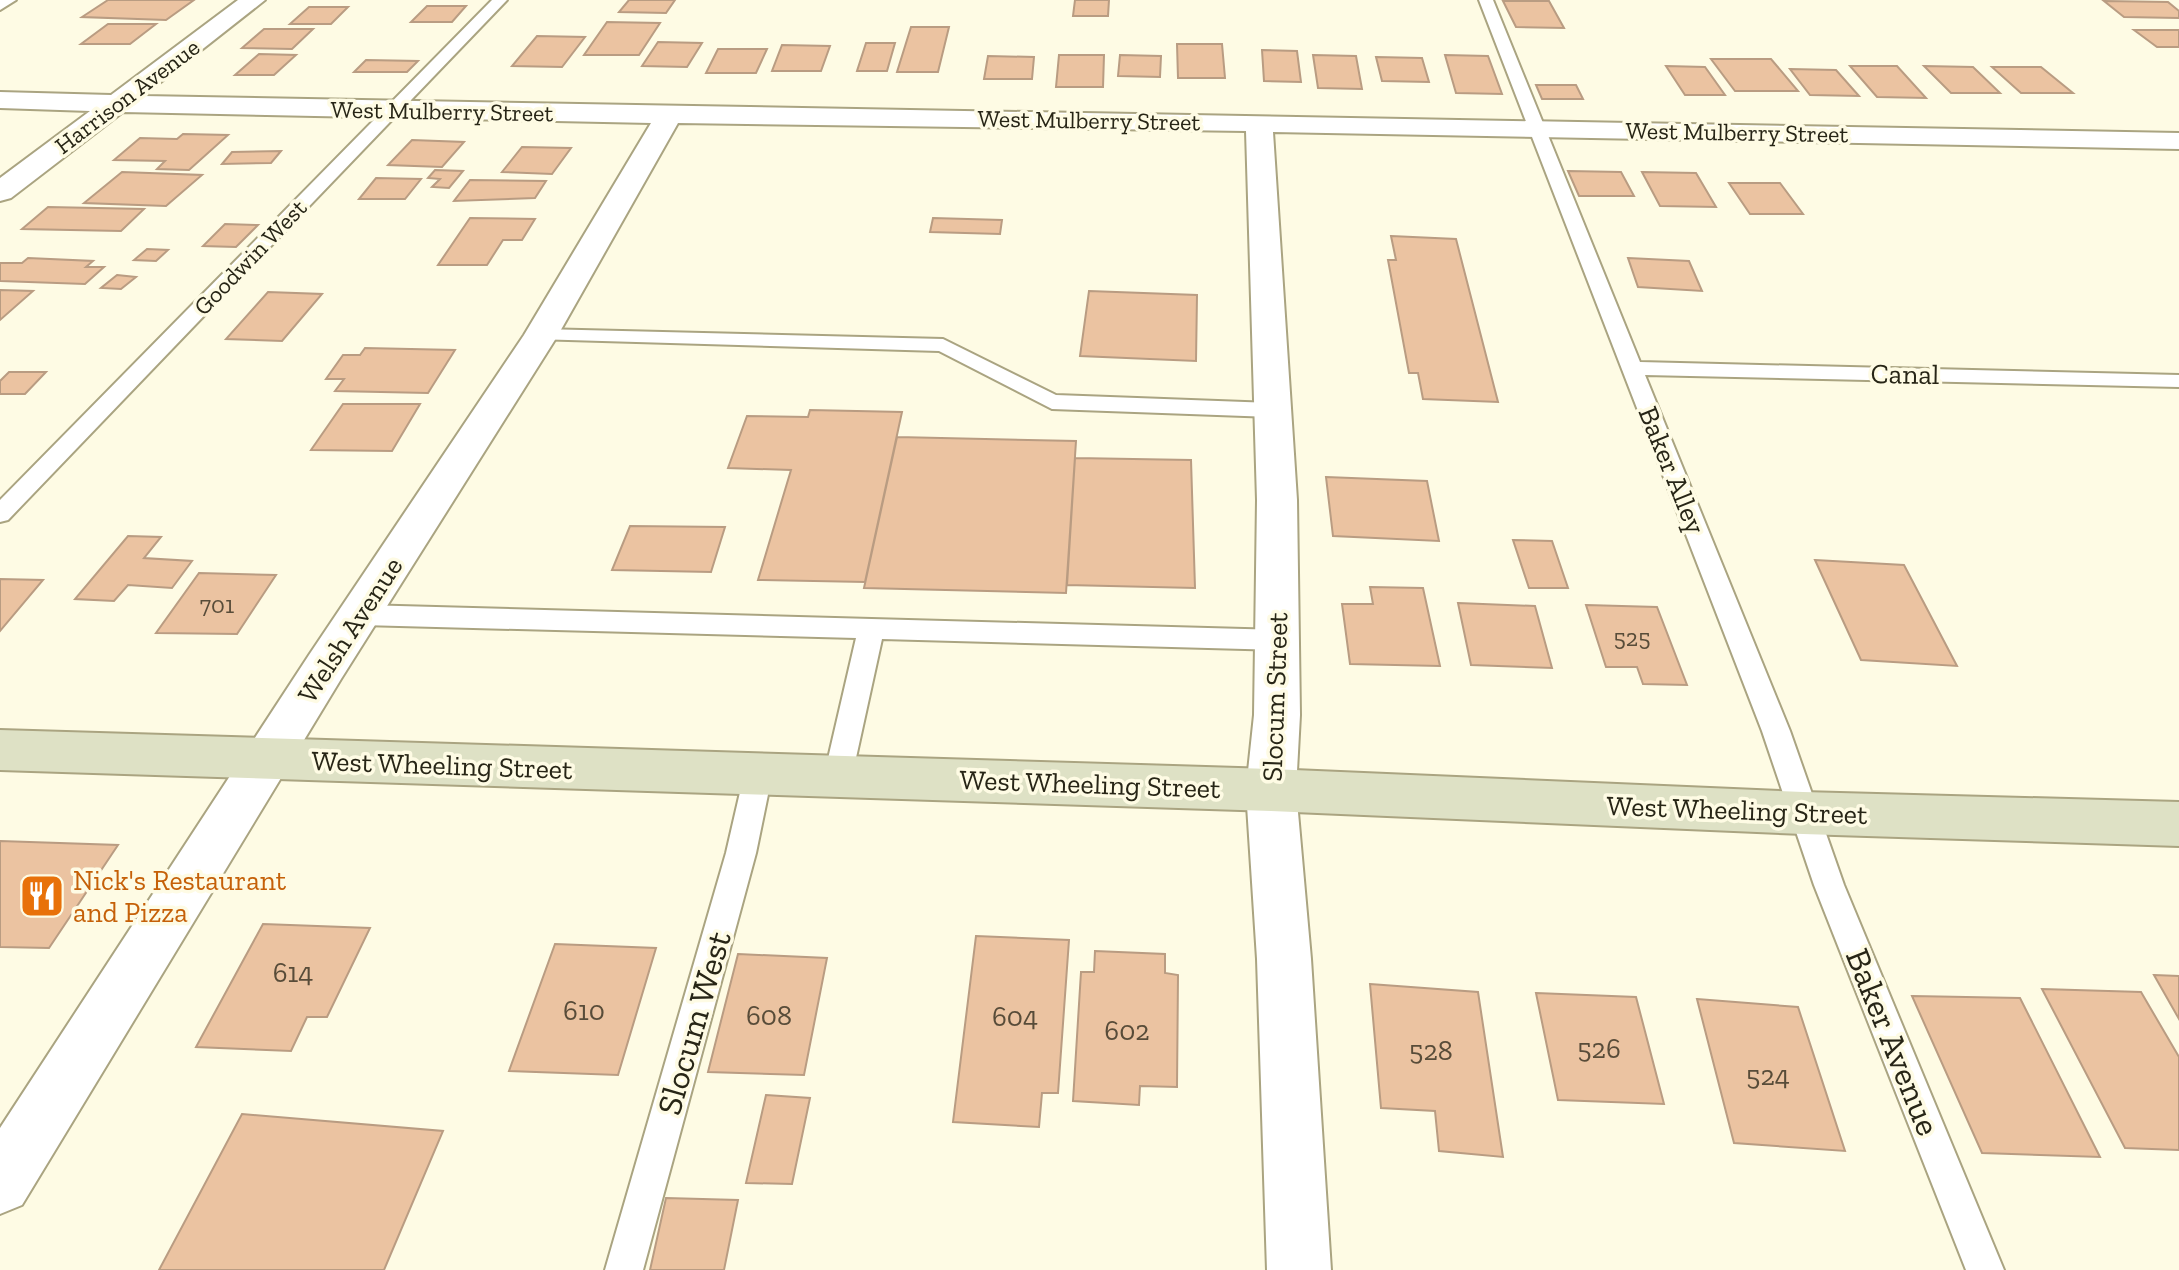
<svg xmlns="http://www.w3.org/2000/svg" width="2179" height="1270" font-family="'Zilla Slab',serif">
  <rect width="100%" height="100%" fill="#fefbe4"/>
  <!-- building -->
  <path fill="#ebc3a1" stroke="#b99c82" stroke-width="2" d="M108 0H194L166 20 82 17Z
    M629 0H675L666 13 619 12Z
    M1075 0H1109L1108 16H1073Z
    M1503 1H1549L1564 28 1516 27Z
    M2104 1 2168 2 2179 11V18L2124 17Z
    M427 6H466L452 22H411Z
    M309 7H348L331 24H290Z
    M607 22 660 23 639 55H584Z
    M108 24H156L130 44H81Z
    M911 27H949L938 72H897Z
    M264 29H313L292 49 242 48Z
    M2134 30H2179V47H2157Z
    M537 36 585 37 562 67 512 66Z
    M658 42 702 43 687 67 642 66Z
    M866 43H895L887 71H857Z
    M1177 44H1222L1225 78H1178Z
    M782 45 830 46 821 71H772Z
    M718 49H767L756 73H706Z
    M1262 50 1297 51 1301 82 1264 81Z
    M259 54 296 55 274 75H235Z
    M1059 55H1104L1103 87H1056Z
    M1120 55 1161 56 1160 77 1118 76Z
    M1313 55 1356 56 1362 89 1318 88Z
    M1445 55 1488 56 1502 94 1456 93Z
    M988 56 1034 57 1032 79H984Z
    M1376 57 1422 58 1429 82 1382 81Z
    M1711 59H1771L1798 91H1735Z
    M366 60 418 61 407 72H354Z
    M1666 66 1705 67 1725 95H1685Z
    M1850 66H1897L1926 98 1877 97Z
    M1924 66 1973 67 2000 93H1951Z
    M1992 67H2041L2073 93H2021Z
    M1790 69 1836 70 1859 96 1810 95Z
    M1536 85H1576L1583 99H1542Z
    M183 134 228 135 189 170 157 169 165 161 114 160 140 138 177 139Z
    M412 140 464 142 442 167 388 165Z
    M522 147 571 148 552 174 502 172Z
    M281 151 271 163 222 164 232 152Z
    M435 170 463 171 449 188 432 187 440 179 428 178Z
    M1568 171 1621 172 1634 196H1579Z
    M122 172 202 175 166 206 84 203Z
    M1642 172 1696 173 1716 207 1660 206Z
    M376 178 421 179 405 199H359Z
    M470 180 546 181 535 198 454 201Z
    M1729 183H1780L1803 214H1750Z
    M48 207 144 209 121 231 22 229Z
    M470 218 535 219 522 240H503L487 265H438Z
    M933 218 1002 220 1000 234 930 232Z
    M225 224 258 225 236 247 203 246Z
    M1391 236 1456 239 1498 402 1423 399 1418 373H1409L1388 260H1396Z
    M147 249 168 250 156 261 134 260Z
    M28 258 93 261 86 267H104L85 284 0 281V263H22Z
    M1628 258 1689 261 1702 291 1638 287Z
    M117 275 136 277 121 289 101 288Z
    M0 290 33 291 0 320Z
    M1089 291 1197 295 1196 361 1080 356Z
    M268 292 322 294 282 341 226 339Z
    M365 348 455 350 428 393 335 391 344 379H326L343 355H360Z
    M9 372H46L25 394H0V381Z
    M343 404H420L392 451 311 450Z
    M810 410 902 412 865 582 758 580 791 470 728 468 747 416 808 417Z
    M897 437 1076 441 1066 593 864 588Z
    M1075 458 1191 460 1195 588 1067 585Z
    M1326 477 1427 481 1439 541 1333 536Z
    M630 526 725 527 711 572 612 570Z
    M128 536 161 537 144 558 192 561 172 588 128 585 114 601 75 599Z
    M1513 540 1552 541 1568 588H1529Z
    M1815 560 1904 565 1957 666 1861 660Z
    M199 573 276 575 237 634 156 633Z
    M0 579 43 580 0 631Z
    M1370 587 1423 588 1440 666 1350 664 1342 604H1373Z
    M1458 603 1535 606 1552 668 1471 665Z
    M1586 605 1657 607 1687 685 1643 684 1637 667H1606Z
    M0 841 118 845 49 948 0 947Z
    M263 924 370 928 327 1017H307L291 1051 196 1047Z
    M976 936 1069 940 1058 1093H1042L1039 1127 953 1122Z
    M555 944 656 948 618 1075 509 1071Z
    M1095 951 1165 954V973L1178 975 1177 1087 1140 1086 1139 1105 1073 1101 1081 972H1094Z
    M738 954 827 958 804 1075 708 1072Z
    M2154 975 2179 976V1019Z
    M1370 984 1478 992 1503 1157 1439 1151 1435 1111 1381 1108Z
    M2042 989 2141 992 2179 1057V1150L2125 1148Z
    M1536 993 1636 997 1664 1104 1558 1100Z
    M1912 996 2020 998 2100 1157 1982 1153Z
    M1697 999 1798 1007 1845 1151 1734 1143Z
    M766 1095 810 1098 792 1184 746 1183Z
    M242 1114 443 1131 384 1270H159Z
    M666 1198 738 1200 724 1270H650Z"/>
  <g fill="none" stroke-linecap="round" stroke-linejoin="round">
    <!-- lane casing -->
    <g stroke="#aaa481" stroke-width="4">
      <path id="lane" d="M0 0H16L0 10Z
        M492 0H507L8 520 0 522V500Z
        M1479 0H1493L1640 362 2179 375V387L1645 375 1790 731 1844 885 2004 1270H1966L1814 885 1762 731Z
        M541 329 943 339 1056 395 1273 403 1284 410 1273 417 1052 409 939 351 534 339 531 335 534 331Z
        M362 605 1279 630 1288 633 1292 640 1288 647 1279 650 882 639 852 776 848 784 838 788 828 784 824 776 856 638 362 625 353 622 349 615 353 608Z
        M758 763 768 767 772 775 756 853 643 1270H605L726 853 744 775 748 767Z"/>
    </g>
    <!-- street casing -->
    <g stroke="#aaa481" stroke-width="4">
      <path id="street" d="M238 0H265L143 96 2179 133V149L1273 132 1297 500 1300 715 1296 790 1311 959 1331 1270H1267L1257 959 1246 790 1254 715 1257 500 1246 131 678 123 558 335 341 679 22 1205 0 1214V1128L309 655 524 335 651 123 123 112 11 198 0 201V178L90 111 0 108V92L111 95Z"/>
    </g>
    <!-- secondary casing -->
    <g stroke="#aaa481" stroke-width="4">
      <path id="secondary" d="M0 730 1271 769 1803 792 2179 802V846L1803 834 1271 811 0 770Z"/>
    </g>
    <!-- lane -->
    <use href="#lane" fill="#fff" fill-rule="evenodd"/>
    <!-- street -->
    <use href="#street" fill="#fff" fill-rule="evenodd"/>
    <!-- secondary -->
    <use href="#secondary" fill="#dee1c5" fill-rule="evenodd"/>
  </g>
  <!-- icons -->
  <defs>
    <g id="restaurant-square" transform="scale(2.3)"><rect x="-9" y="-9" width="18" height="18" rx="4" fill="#e8710a" stroke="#fefbe4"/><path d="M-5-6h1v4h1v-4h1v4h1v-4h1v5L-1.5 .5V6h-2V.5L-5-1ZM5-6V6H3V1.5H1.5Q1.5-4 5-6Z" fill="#fff"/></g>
  </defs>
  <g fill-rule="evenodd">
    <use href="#restaurant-square" x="42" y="896"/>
  </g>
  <g text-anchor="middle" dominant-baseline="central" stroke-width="7" stroke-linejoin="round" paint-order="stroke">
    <!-- far-street labels -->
    <g font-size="24" fill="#272516" stroke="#fefbe4">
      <text transform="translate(127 96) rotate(-37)">Harrison Avenue</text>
      <text transform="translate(442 111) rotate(1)">West Mulberry Street</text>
      <text transform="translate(1089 120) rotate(1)">West Mulberry Street</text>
      <text transform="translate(1737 132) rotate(1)">West Mulberry Street</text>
      <text transform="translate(250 257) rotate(-46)">Goodwin West</text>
    </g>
    <!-- number labels -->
    <g font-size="24" fill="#584c39">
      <text x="217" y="604">701</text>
      <text x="1632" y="637">525</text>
    </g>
    <!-- street labels -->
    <g font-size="28" fill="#272516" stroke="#fefbe4">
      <text transform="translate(1905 374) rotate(1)">Canal</text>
      <text transform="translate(1672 470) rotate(68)">Baker Alley</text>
      <text transform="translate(350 630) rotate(-57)">Welsh Avenue</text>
      <text transform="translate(1275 697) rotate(-88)">Slocum Street</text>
      <text transform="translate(442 765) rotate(2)">West Wheeling Street</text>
      <text transform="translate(1090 784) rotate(2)">West Wheeling Street</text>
      <text transform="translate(1737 810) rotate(2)">West Wheeling Street</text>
    </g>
    <!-- food labels -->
    <g font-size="28" fill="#c56008" stroke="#fefbe4" text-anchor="start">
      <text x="73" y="880">Nick's Restaurant<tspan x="73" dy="32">and Pizza</tspan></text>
    </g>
    <!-- near-number labels -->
    <g font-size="28" fill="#584c39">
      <text x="293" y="972">614</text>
      <text x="584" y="1010">610</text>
      <text x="769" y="1015">608</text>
      <text x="1015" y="1016">604</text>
      <text x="1127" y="1030">602</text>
      <text x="1599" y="1048">526</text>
      <text x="1431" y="1050">528</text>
      <text x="1768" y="1075">524</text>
    </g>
    <!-- near-street labels -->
    <g font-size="34" fill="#272516" stroke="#fefbe4">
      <text transform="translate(694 1023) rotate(-74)">Slocum West</text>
      <text transform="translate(1893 1042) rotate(68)">Baker Avenue</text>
    </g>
  </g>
</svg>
